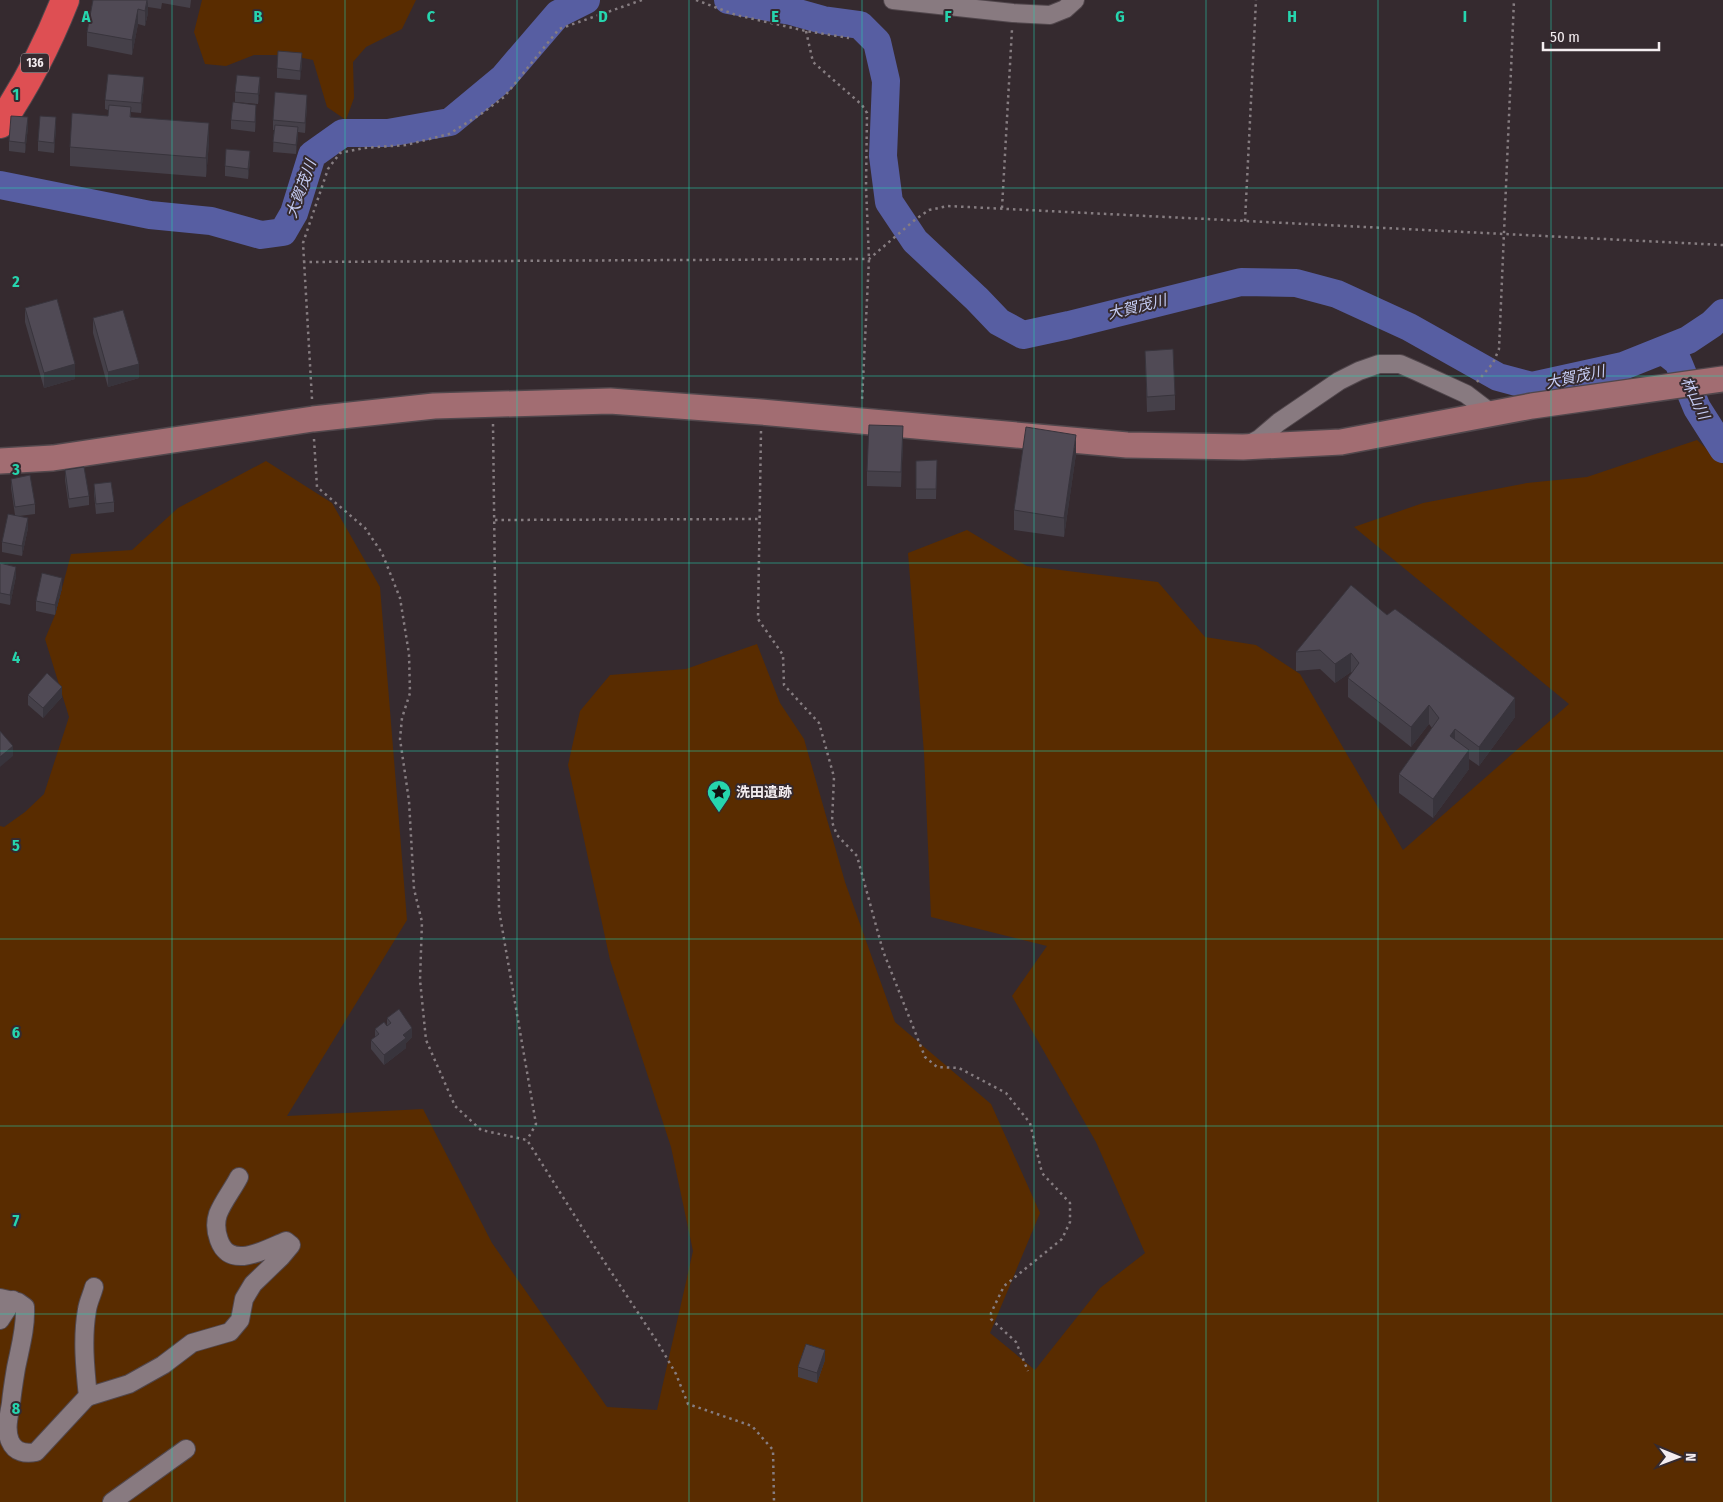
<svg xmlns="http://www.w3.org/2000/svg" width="1723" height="1502" font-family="'Fira Sans Condensed','Noto Sans JP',sans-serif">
  <rect width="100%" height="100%" fill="#352a2f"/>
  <!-- green -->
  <path fill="#592c00" d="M202 0H416L402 29 366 47 353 62 354 98 346 120 327 107 313 60 288 55H254L226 66 205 64 194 32Z
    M1697 440 1723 464V1502H0V826L4 827 25 812 44 794 69 717 45 639 55 615 71 554 132 550 178 508 266 461 332 503 380 587 407 920 287 1116 423 1109 492 1243 607 1407 657 1410 693 1251 671 1147 610 960 568 765 580 711 610 675 686 669 757 644 780 703 804 739 845 882 895 1022 991 1104 1040 1213 990 1333 1035 1370 1100 1288 1145 1253 1096 1142 1012 996 1047 946 931 917 924 753 908 553 967 530 1027 566 1158 582 1205 637 1256 645 1300 674 1403 850 1569 704 1354 527 1423 503 1527 483 1587 477Z"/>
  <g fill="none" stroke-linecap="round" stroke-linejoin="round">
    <!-- river -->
    <path stroke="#575ea2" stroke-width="28" d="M728 0 791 11 823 20 860 25 877 42 886 81 883 156 889 202 915 241 977 299 999 322 1023 335 1069 325 1241 282 1296 283 1337 294 1409 327 1498 377 1532 386 1623 366 1688 340 1712 324 1723 313
      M0 185 150 215 211 221 261 235 283 232 294 213 312 155 343 133H388L450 122 503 78 558 14 586 0
      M1664 351 1678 362 1697 408 1723 449"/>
    <!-- street casing -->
    <g stroke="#51474c" stroke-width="20">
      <path id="street" d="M893 0 1013 13 1050 15 1065 9 1075 0
        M1246 446 1259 439 1279 422 1339 381 1359 371 1379 364H1400L1416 371 1466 394 1491 413
        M0 1298 18 1302 25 1307C26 1328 20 1348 16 1368 14 1380 12 1392 11 1403 9 1416 5 1429 10 1441 15 1453 26 1454 36 1452L87 1397 129 1384 163 1365 192 1343 230 1332 240 1320 244 1299 253 1284 281 1257 291 1245 286 1241C266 1249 230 1271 219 1240 216 1232 215 1223 218 1214 223 1201 233 1189 239 1177
        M0 1320 13 1300
        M88 1397C85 1368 82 1338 87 1310 88 1302 92 1295 94 1287
        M112 1502 186 1449"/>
    </g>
    <!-- secondary casing -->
    <g stroke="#51474c" stroke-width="28">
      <path id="secondary" d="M0 461 53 458 313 419 434 406 610 401 761 412 1127 445 1243 447 1341 442 1532 406 1723 379"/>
    </g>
    <!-- highway casing -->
    <g stroke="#51474c" stroke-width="30">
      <path id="highway" d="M0 124C26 86 48 43 65 0"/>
    </g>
    <!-- path -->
    <path stroke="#867d81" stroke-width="2.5" stroke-dasharray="2.5 4" stroke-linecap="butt" d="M696 0 736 15 806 31 849 38
      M806 31 813 62 862 105 867 113 866 187 869 259 862 401
      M1002 208 1012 29
      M1245 221 1256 0
      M303 262 869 259 916 219 929 210 948 206 1723 245
      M1477 382 1493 363 1499 349 1514 0
      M312 399 303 243 328 169 340 153 364 148 406 145 449 134 481 114 504 97 559 29 642 0
      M493 424 499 910 536 1124 527 1140
      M761 431 758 619 783 655 784 685 819 723 834 777 832 822 837 835 857 856 883 951 925 1057 937 1067 959 1068 1006 1093 1030 1123 1042 1173 1070 1203V1222L1062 1239 1004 1286 991 1313V1319L1016 1342 1028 1371
      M314 439 317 487 365 528 382 553 400 598 409 654 410 693 402 718 400 739 409 801 414 889 422 922 420 980 426 1040 455 1106 481 1130 527 1140 590 1240 658 1343 676 1374 688 1404 752 1426 773 1450 774 1502
      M495 520 759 519"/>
    <!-- street -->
    <use href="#street" stroke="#887a80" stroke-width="18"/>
    <!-- secondary -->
    <use href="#secondary" stroke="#a26d72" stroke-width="25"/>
    <!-- highway -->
    <use href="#highway" stroke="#de4f53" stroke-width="28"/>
  </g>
  <!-- wall -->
  <path fill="#454049" d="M93 0H191L190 8 162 3 161 9 148 7V13L145 26 138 24 132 55 87 46V32Z
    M302 63 300 80 277 78V68Z
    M144 87 141 113 131 112V117L209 143 206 177 70 166V147L108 116V110L105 109V100Z
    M260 87 258 104 235 102V92Z
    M307 105 305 133 298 132 296 154 273 152 274 130H273V120Z
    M256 114 255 132 231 129V120Z
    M28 127 25 153 9 151V141Z
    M56 127 54 153 38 151V141Z
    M250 161 248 179 225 176V166Z
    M25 308 75 379 44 388 25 322Z
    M93 318 139 378 108 387 93 333Z
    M1145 351 1175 395V410L1147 412Z
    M903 441 901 487 867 486V471Z
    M1076 454 1064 537 1014 530V510Z
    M937 460 936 499H916V461Z
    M65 470 89 496V505L69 508 65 480Z
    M11 479 35 504V514L19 516 28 528 22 556 2 552V542L15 515 11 488Z
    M94 484 114 502V512L96 514 94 494Z
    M0 563 16 576 10 605 0 603Z
    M62 588 55 615 36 611V601Z
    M1387 615 1515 717 1479 766 1469 759V769L1433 818 1399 793V774L1432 728 1429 724 1411 747 1348 697V678L1352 672H1351L1335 683 1320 669 1296 671V652Z
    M28 695 62 697 43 718 28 705Z
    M387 1018 412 1037 406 1043V1048L384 1065 371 1049V1040L375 1037V1029L387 1026Z
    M825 1360 817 1383 798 1377V1367Z"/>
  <!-- shaded-wall -->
  <path fill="#38343c" d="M148 0V13L145 26V11Z
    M138 9V24L132 55V40Z
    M302 53V63L300 80V71Z
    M144 77V87L141 113V103Z
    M260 77V87L258 104V94Z
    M307 95V105L305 133V123Z
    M256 105V114L255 132V122Z
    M28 117V127L25 153V143Z
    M56 117V127L54 153V143Z
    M209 123V143L206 177V158Z
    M298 127V137L296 154V145Z
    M250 151V161L248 179V169Z
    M75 364V379L44 388V373Z
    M139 364V378L108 387V372Z
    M903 426V441L901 487V472Z
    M1076 435V454L1064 537V518Z
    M28 518V528L22 556V546Z
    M16 567V576L10 605V595Z
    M62 578V588L55 615V605Z
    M1351 653V672L1335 683V664Z
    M62 687V697L43 718V708Z
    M1515 698V717L1479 766V747Z
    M1429 705V724L1411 747V727Z
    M1455 729V748L1450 736Z
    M13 746V756L0 767V757Z
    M1469 750V769L1433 818V799Z
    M412 1028V1037L406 1043V1048L384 1065V1055L403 1035Z
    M825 1350V1360L817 1383V1373Z"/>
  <!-- building -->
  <path fill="#504a55" stroke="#38343c" d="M93 0H147L145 11 138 9 132 40 87 32Z
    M278 51 302 53 300 71 277 68Z
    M108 74 144 77 141 103 105 100Z
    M237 75 260 77 258 94 235 92Z
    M275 92 307 95 305 123 273 120Z
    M233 102 256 105 255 122 231 120Z
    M109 105 131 107 130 117 209 123 206 158 70 147 72 113 108 116Z
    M11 116 28 117 25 143 9 141Z
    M40 116 56 117 54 143 38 141Z
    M275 125 298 127 296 145 273 142Z
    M226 149 250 151 248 169 225 166Z
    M57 299 75 364 44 373 25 308Z
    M123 310 139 364 108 372 93 318Z
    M1173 349 1175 395 1147 397 1145 351Z
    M869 425 903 426 901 472 867 471Z
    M1026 427 1076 435 1064 518 1014 510Z
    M937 460 936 489H916V461Z
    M84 467 89 496 69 499 65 470Z
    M30 475 35 504 15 507 11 479Z
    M111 482 114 502 96 504 94 484Z
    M8 514 28 518 22 546 2 542Z
    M0 563 16 567 10 595 0 593Z
    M42 573 62 578 55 605 36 601Z
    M1351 585 1387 615 1395 609 1515 698 1479 747 1455 729 1450 736 1469 750 1433 799 1399 774 1439 718 1429 705 1411 727 1348 678 1359 663 1351 653 1335 664 1320 650 1296 652Z
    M47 673 62 687 43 708 28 695Z
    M0 731 13 746 0 757Z
    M399 1009 412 1028 403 1035 406 1038 384 1055 371 1040 379 1034 375 1029 384 1022 387 1026 391 1023 387 1018Z
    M806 1344 825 1350 817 1373 798 1367Z"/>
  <!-- grid -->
  <path fill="none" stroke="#26d5ae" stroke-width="1" stroke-opacity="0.55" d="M172 0V1502M345 0V1502M517 0V1502M689 0V1502M862 0V1502M1034 0V1502M1206 0V1502M1378 0V1502M1551 0V1502M0 188H1723M0 376H1723M0 563H1723M0 751H1723M0 939H1723M0 1126H1723M0 1314H1723"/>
  <!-- icons -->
  <defs>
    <g id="sight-pin" transform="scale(1.25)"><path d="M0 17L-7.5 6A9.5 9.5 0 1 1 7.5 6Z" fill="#26d5ae" stroke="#352a2f"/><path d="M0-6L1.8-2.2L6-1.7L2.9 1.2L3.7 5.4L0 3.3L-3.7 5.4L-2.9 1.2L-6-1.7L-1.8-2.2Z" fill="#111"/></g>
  </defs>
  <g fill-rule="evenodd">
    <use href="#sight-pin" x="719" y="792"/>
  </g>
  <g text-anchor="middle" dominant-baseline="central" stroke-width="4" stroke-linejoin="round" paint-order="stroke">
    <!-- shield labels -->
    <rect fill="#352a2f" stroke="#bbb2b6" stroke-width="1" x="21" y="53.5" width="28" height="19" rx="4"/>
    <g font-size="12" font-weight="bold" fill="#f4edf0">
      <text x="35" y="63">136</text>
    </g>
    <!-- poi labels -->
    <g font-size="14" font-weight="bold" fill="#f4edf0" stroke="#352a2f" text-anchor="start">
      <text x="736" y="792">洗田遺跡</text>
    </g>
    <!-- water labels -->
    <g font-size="15" font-style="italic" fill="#c6cdf4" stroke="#352a2f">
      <text transform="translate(301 189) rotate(-70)">大賀茂川</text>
      <text transform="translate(1137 307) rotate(-14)">大賀茂川</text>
      <text transform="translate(1575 377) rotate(-12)">大賀茂川</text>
      <text transform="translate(1695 398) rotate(64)">林山川</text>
    </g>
  </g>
  <g font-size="16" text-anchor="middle" font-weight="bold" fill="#26d5ae" stroke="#352a2f" stroke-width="4" stroke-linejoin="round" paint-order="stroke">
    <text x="86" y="22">A</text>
    <text x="258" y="22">B</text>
    <text x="431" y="22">C</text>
    <text x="603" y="22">D</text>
    <text x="775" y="22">E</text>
    <text x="948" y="22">F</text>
    <text x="1120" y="22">G</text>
    <text x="1292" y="22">H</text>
    <text x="1465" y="22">I</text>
    <text x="16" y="100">1</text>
    <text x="16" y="287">2</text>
    <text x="16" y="475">3</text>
    <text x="16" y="663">4</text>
    <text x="16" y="851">5</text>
    <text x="16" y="1038">6</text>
    <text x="16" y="1226">7</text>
    <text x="16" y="1414">8</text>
  </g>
  <!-- north arrow -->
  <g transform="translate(1678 1457) rotate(91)" stroke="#352a2f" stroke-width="4" paint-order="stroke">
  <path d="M0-4L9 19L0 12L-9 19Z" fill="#f4edf0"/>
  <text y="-8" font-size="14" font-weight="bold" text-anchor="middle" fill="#f4edf0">N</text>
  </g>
  <!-- scale -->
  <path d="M1543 42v8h116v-8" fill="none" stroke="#f4edf0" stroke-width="2.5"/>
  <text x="1550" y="42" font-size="15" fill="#f4edf0" stroke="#352a2f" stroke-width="4" paint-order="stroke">50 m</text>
</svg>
